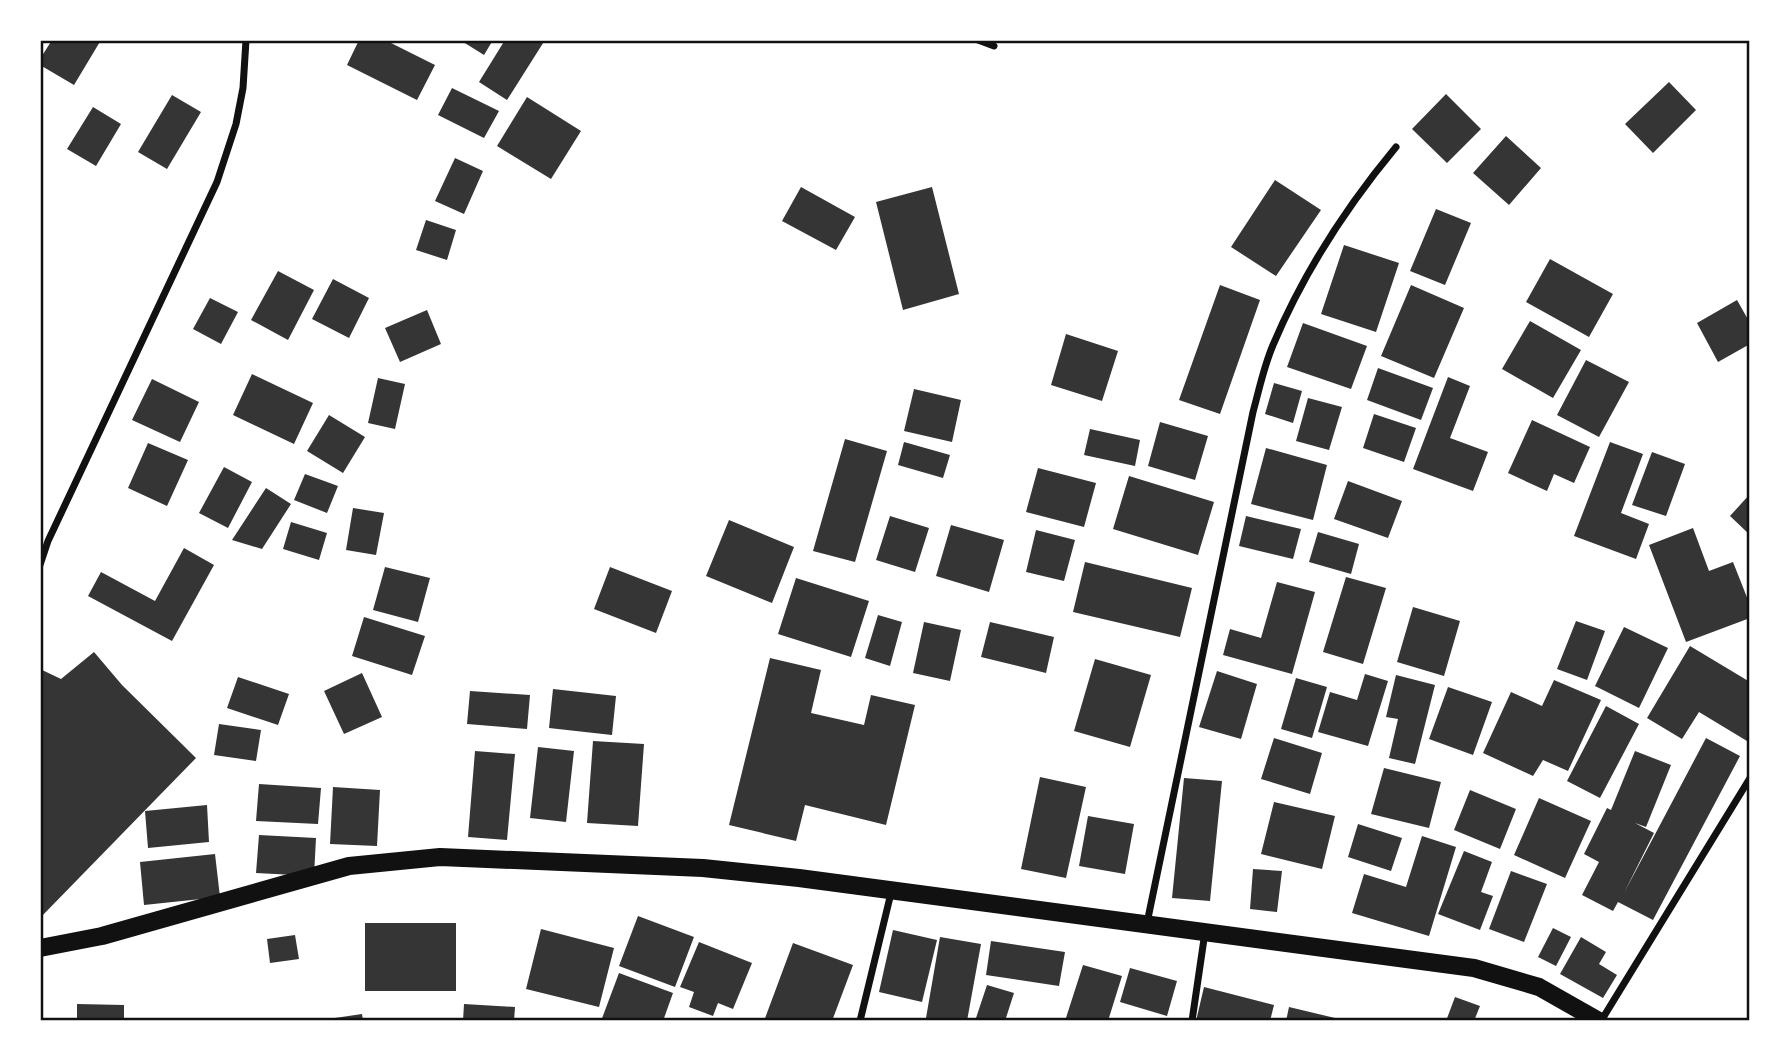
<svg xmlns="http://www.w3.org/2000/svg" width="1790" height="1061" font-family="'DM Sans',sans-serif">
  <rect width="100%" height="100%" fill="#fff"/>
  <!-- building -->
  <path fill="#353535" d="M52 40H101L74 85 40 65V59Z
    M359 40H385L435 65 417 100 347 65Z
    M460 40H493L484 55Z
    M505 40H545L507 100 479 82Z
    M1669 82 1696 110 1653 153 1625 124Z
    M452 88 499 111 484 138 438 115Z
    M1446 94 1481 129 1447 163 1412 129Z
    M172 95 201 112 167 169 138 152Z
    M527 97 581 131 551 179 497 146Z
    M93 107 121 124 96 166 67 149Z
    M1506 136 1541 168 1509 205 1473 173Z
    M455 158 483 171 464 214 435 201Z
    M1275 180 1321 210 1276 276 1231 247Z
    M801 187 855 217 836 250 782 221Z
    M932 187 959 294 903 310 876 202Z
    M1436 209 1471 223 1445 285 1410 271Z
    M426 220 456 230 447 260 416 250Z
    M1344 245 1399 263 1376 332 1321 314Z
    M1550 259 1613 294 1589 337 1526 302Z
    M278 271 314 290 288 340 251 320Z
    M333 279 369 298 349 338 312 319Z
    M1220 285 1260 300 1220 414 1179 400Z
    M1411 285 1464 308 1434 378 1381 356Z
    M210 298 238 312 221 344 193 329Z
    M1737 300 1750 323V344L1718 362 1697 323Z
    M427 310 441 344 400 362 385 328Z
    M1530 321 1581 350 1553 398 1502 369Z
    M1303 323 1367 346 1351 389 1287 367Z
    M1066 334 1118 351 1102 401 1051 385Z
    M1586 360 1629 382 1599 437 1557 415Z
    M1378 368 1433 388 1421 420 1367 400Z
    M252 374 313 403 294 444 233 415Z
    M1448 377 1470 386 1450 438 1488 452 1473 491 1413 469Z
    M378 378 405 384 395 429 368 423Z
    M152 379 199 402 180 442 132 420Z
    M1274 383 1302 391 1293 423 1265 414Z
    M914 389 961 400 952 442 904 431Z
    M1308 398 1342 407 1329 450 1296 441Z
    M1374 414 1416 428 1404 462 1363 448Z
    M329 415 365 437 343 473 307 451Z
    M1532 420 1590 447 1574 483 1554 474 1547 491 1508 473Z
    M1160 422 1208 436 1195 480 1148 466Z
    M1090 429 1140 440 1135 466 1084 455Z
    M845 439 887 451 855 562 813 551Z
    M904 442 950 455 943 478 898 465Z
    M1610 442 1643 454 1621 513 1649 524 1636 559 1574 536Z
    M148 443 188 460 167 506 128 488Z
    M1266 448 1327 465 1313 520 1251 504Z
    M1652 452 1685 464 1666 516 1632 505Z
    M224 467 252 482 228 528 199 513Z
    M1038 468 1096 483 1084 527 1026 512Z
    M305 474 338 486 327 513 294 500Z
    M1129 476 1214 502 1198 555 1113 529Z
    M1348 481 1402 501 1388 538 1334 519Z
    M266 488 291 504 262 549 232 540Z
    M1750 494V535L1730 516Z
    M353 508 384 513 376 555 346 550Z
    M890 516 929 528 915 572 876 560Z
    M1246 516 1301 529 1293 559 1239 546Z
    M729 520 794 547 772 603 706 576Z
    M291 522 327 533 319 560 283 549Z
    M951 525 1004 540 989 592 936 576Z
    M1693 528 1709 571 1733 562 1750 605V618L1686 642 1649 545Z
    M1036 530 1075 540 1064 581 1026 572Z
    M1318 532 1359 544 1351 574 1309 562Z
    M184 548 214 565 172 641 88 596 101 572 155 601Z
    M1085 562 1192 588 1180 637 1073 612Z
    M385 567 430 578 418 622 373 610Z
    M610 567 672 591 656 633 594 609Z
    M1346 577 1386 588 1363 664 1323 652Z
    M796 578 869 601 851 657 778 634Z
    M1277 582 1315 592 1292 674 1223 655 1230 629 1261 638Z
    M1413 607 1460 621 1444 676 1397 662Z
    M878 615 902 622 890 666 865 658Z
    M364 617 425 636 412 675 352 656Z
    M1576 621 1605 631 1587 680 1557 669Z
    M924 622 961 630 950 681 913 673Z
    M990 622 1054 637 1046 673 981 657Z
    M1624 627 1668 648 1639 708 1595 686Z
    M1690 646 1750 682V736L1747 741 1699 712 1682 739 1647 718Z
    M94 652 122 685 196 758 40 918V669L61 679Z
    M770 658 821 670 811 713 864 725 871 695 915 705 886 825 805 805 796 841 729 825Z
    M1095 659 1151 675 1130 747 1074 731Z
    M1217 671 1257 684 1241 739 1199 727Z
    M362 673 382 717 344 734 324 691Z
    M1365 674 1388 681 1368 746 1318 732 1330 692 1357 700Z
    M1396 675 1435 685 1415 764 1389 758 1398 719 1386 717Z
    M238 677 289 694 278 725 227 708Z
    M1296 678 1327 687 1312 738 1281 729Z
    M1554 680 1601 700 1568 771 1543 760 1533 776 1483 753 1511 692 1542 706Z
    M1448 687 1492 702 1473 755 1429 739Z
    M553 689 616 696 612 735 549 728Z
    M470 691 530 695 527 729 467 724Z
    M1606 706 1639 724 1600 798 1567 781Z
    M219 724 261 730 256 761 214 755Z
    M1274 738 1322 753 1310 794 1261 779Z
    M1706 738 1740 756 1653 920 1618 902 1613 911 1582 895 1599 862 1584 854 1607 808 1611 810 1635 751 1671 765 1646 827 1635 823 1654 833 1624 893Z
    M593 741 644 744 638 826 587 823Z
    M538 747 574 751 566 822 530 818Z
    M475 751 515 754 507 840 468 837Z
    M1384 768 1441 782 1429 828 1371 814Z
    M1040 777 1086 787 1066 878 1021 869Z
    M1184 778 1222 781 1210 901 1172 898Z
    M259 784 321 788 318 824 256 821Z
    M333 787 380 790 377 846 330 844Z
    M1470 790 1516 809 1500 849 1454 830Z
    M1539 798 1591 821 1565 878 1514 855Z
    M1274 802 1335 816 1322 869 1261 854Z
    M207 805 209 842 148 848 145 811Z
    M1088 816 1134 824 1125 874 1079 866Z
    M1358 824 1402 838 1391 871 1348 857Z
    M259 835 316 838 314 876 256 873Z
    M1422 836 1456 847 1429 936 1352 913 1364 874 1406 887Z
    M1464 851 1492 862 1481 892 1493 896 1480 930 1438 914Z
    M215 854 220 897 144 905 140 862Z
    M1253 869 1282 871 1277 912 1250 909Z
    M1511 871 1547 884 1524 942 1489 929Z
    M638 916 694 937 675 987 619 966Z
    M365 923H456V991H365Z
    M1553 928 1571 937 1556 966 1538 957Z
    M541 929 614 948 599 1007 526 989Z
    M893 930 937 940 922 1002 879 992Z
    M295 935 299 959 270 963 267 939Z
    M940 937 981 944 967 1021 926 1018Z
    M1581 937 1606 952 1599 964 1617 975 1603 998 1560 974Z
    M991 941 1065 952 1059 986 986 975Z
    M699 942 752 963 733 1009 718 1003 713 1016 689 1007 694 992 680 987Z
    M793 943 853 965 832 1021H764Z
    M1083 965 1122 976 1108 1021H1065Z
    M1130 968 1177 981 1167 1016 1120 1002Z
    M619 973 673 993 663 1021H601Z
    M987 985 1014 993 1005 1021H975Z
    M1204 987 1274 1005 1270 1021H1196Z
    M1455 997 1480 1006 1474 1021H1446Z
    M77 1004 124 1005V1021H77Z
    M464 1004 515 1007 514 1021H463Z
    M1289 1007 1335 1018 1334 1021H1286Z
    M362 1014 363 1021H328V1019Z"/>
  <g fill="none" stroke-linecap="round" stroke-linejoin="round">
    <!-- minor -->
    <path stroke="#111" stroke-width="7" d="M978 40 994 46
      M40 565 48 541 217 182 236 124 243 88 246 40
      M1147 923 1253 412C1259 390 1264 366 1273 345 1303 274 1347 206 1396 147
      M860 1021 891 893
      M1192 1021 1205 932
      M1601 1021 1750 778"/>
    <!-- primary -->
    <path stroke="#111" stroke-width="18" d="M40 948 102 936 349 866 440 857 703 868 799 878 1474 968 1539 987 1599 1021"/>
  </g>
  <!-- border -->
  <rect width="1790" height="1061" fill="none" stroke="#ffffff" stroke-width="84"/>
  <rect x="42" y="42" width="1706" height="977" fill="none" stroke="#111" stroke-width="2.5"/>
</svg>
